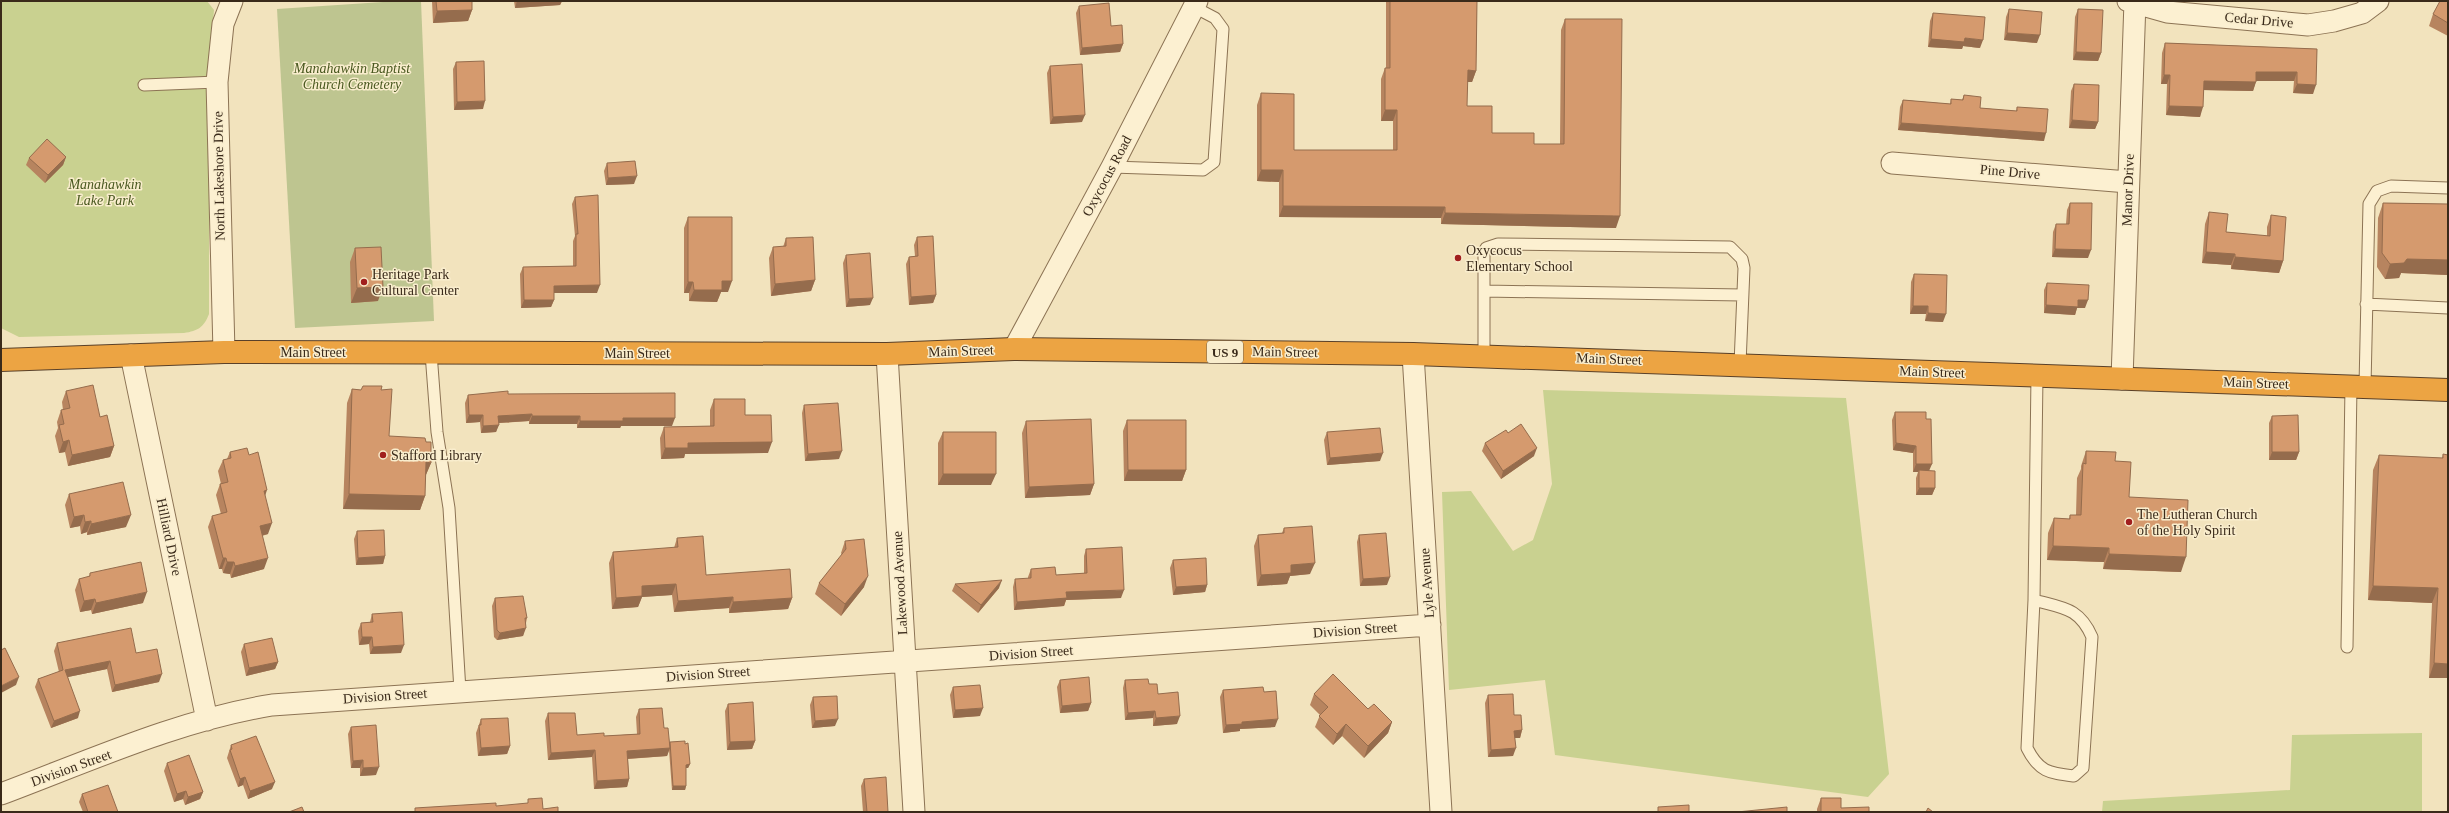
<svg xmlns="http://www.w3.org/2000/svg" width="2449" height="813" font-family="'Times New Roman',serif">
  <rect width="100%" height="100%" fill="#f2e3bd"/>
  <!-- green -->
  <path fill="#c9d190" d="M1 1H207L214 10 209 71V314C204 327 198 331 184 333L19 337 1 328Z
    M1543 390 1846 398 1889 774 1868 797 1555 755 1545 680 1449 690 1442 492 1471 491 1513 551 1533 540 1552 484Z
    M2422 733V812H2102L2103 801 2290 790 2292 735Z"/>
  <!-- cemetery -->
  <path fill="#bec590" d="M398 1H421L434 321 295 328 277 9Z"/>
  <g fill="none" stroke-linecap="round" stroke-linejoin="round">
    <!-- lane casing -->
    <g stroke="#8c7354" stroke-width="13">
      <path id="lane" d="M144 85 217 82
        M1112 167 1203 170 1214 162 1223 29 1215 18 1194 7
        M1484 291 1742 295
        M2366 304 2448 308
        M431 353 437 432 449 508 460 691
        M1484 355V253L1486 248 1498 244 1730 247 1742 259 1744 268 1740 364
        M2365 386 2369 204 2377 191 2391 186 2448 188
        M2034 600C2062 608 2079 607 2092 637L2083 768 2074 776C2049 773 2039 772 2027 748L2034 600 2037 376
        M2347 647 2351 386"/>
    </g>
    <!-- street casing -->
    <g stroke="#8c7354" stroke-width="23">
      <path id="street" d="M2128 1 2167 12 2308 25 2334 21 2362 13 2378 1
        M1892 163 2128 182
        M1014 349 1112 167 1197 1
        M224 352 217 82 223 24 232 1
        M887 354 914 812
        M1413 354 1441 812
        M131 355 207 720
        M2122 379 2135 1
        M1 794C89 761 179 720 272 705L1430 625"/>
    </g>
    <!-- highway casing -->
    <g stroke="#594029" stroke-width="24">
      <path id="highway" d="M1 360 224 352 887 354 1014 349 1413 354 2448 390"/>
    </g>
    <!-- lane -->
    <use href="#lane" stroke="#fcf0d1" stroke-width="11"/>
    <!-- street -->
    <use href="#street" stroke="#fcf0d1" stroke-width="21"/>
    <!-- highway -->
    <use href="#highway" stroke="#eca443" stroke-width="22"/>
  </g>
  <!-- wall -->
  <path fill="#b7845f" d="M432 1H472V10L468 21 433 23Z
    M514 1H562L560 5 515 8Z
    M1386 1H1477L1476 71 1472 82H1467V106L1492 133 1534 144H1560L1561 30 1565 19 1616 228 1441 224V218L1279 217V182L1257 181V105L1261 93 1294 150H1393V121H1381V79L1385 68H1386Z
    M2448 1V36L2429 26 2433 14Z
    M1079 6 1111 26 1123 44 1120 52 1080 55 1076 13Z
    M2009 9 2037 43 2004 40 2006 17Z
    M2078 9 2101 53 2098 61 2073 60 2075 17Z
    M1933 13 1980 48 1963 46 1962 49 1928 47 1930 21Z
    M2165 43 2317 49 2313 94 2293 93 2294 81H2256L2253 91 2204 90 2200 117 2166 115 2167 84H2161L2162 53Z
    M456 62 483 109 454 110 453 69Z
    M1050 66 1082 122 1050 124 1047 73Z
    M2074 84 2098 122 2095 129 2069 128 2071 91Z
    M1964 95 1980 108 2016 111 2017 107 2044 141 1898 130 1900 107 1903 100 1950 104 1951 99 1962 100Z
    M66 157 63 165 45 183 26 165 29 158Z
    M607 163 634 184 606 185 604 171Z
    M575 197 597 293H554V300L551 307 521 308 520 274 523 267 573 266V241L575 236 572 204Z
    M2070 203 2088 258 2052 257 2053 232 2056 224H2066L2067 210Z
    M2383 203 2448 204V275L2401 273 2399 278 2385 279 2377 267 2378 218Z
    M2209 212 2226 232 2267 236V227L2271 215 2283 261 2279 273 2231 269V265L2202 263 2205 224Z
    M688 217 728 292H721L717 302 689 301V293H684V228Z
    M917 237 936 295 933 303 909 305 906 264 909 257 915 256 914 245Z
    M786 238 815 280 811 291 771 296 769 258 773 247H783Z
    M355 248 378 301 351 303 350 262Z
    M846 255 870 305 846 307 843 263Z
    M1914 274 1943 322 1925 321 1926 314H1910L1911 282Z
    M2047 283 2085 308H2077L2075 315 2044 313V290Z
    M352 389 361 390H381L389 436 431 463 425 477V496L420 510 343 509 347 403Z
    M66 391 100 417 114 446 110 457 68 466 65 452 59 453 55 436 58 428 57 422 61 410H63L62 402Z
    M508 394 672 426H621L620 428H577V424H529V421L499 423 496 432 481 433 480 422 466 423 465 403 468 395Z
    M714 399 745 415 768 453 685 454 684 458 661 459 660 438 664 427 710 426V410Z
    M804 405 839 459 805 461 802 413Z
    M1895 412 1926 419 1929 471 1935 488 1932 495H1916V478L1918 472H1913V453L1893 450 1892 420Z
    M2272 416 2299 452 2296 460H2269V423Z
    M1127 420 1186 470 1182 481H1124L1123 431Z
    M1026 421 1094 484 1090 495 1025 498 1022 433Z
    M943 432 991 485H938V443Z
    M1327 432 1380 461 1327 465 1324 440Z
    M1508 433 1534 456 1501 479 1482 451 1485 443Z
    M2086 451 2115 461 2129 497 2181 572 2103 569 2104 562 2047 560 2048 533 2054 518 2069 519 2070 515H2076L2077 478 2081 469V466Z
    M230 452 249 455 265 496 268 534 262 536 264 569 231 578 230 574 223 573 222 569H219L208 527 212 516 221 514 216 495 220 484H221L218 471 223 460 227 459Z
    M2443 454 2448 678H2429L2432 603 2368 600 2373 470 2379 455 2442 458Z
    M69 494 126 527 87 535V532L81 534 80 526 70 528 65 505Z
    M1284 528 1310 574 1290 576 1287 584 1257 586 1254 546 1258 535 1282 533Z
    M357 531 385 556 383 564 356 565 354 539Z
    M1359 535 1387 585 1360 586 1357 542Z
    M677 538 706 575 792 598 788 609 729 613V608L674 612 672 595 642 597 638 607 612 609 609 563 613 552 674 548Z
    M845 541 864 587 841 616 815 594 819 583 842 555 841 553Z
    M1086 549 1121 598 1066 600 1064 606 1014 610 1013 587 1015 579H1028V577L1031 569 1056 575 1084 573V556Z
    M1173 560 1207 585 1205 592 1173 595 1170 568Z
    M90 573 143 603 92 614 91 610 80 612 75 590 79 579 89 577Z
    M955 584 999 588 978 613 952 591Z
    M495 598 527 618 526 623 523 636 497 640 494 637 492 606Z
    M372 614 401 653 370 654 369 644 359 645 358 631 361 623 370 622Z
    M57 643 136 653 159 682 112 692 107 669 68 677 78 718 51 728 35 687 38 679 59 672 54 651Z
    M244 644 278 662 275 669 246 676 241 652Z
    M1060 680 1091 703 1088 711 1060 713 1057 687Z
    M1125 680 1149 684 1158 694 1177 724 1153 726V718L1125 720 1123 688Z
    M953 687 980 716 953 718 950 695Z
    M1223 690 1264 692 1275 727 1240 729V731L1223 733 1220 697Z
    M1314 694 1368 709 1392 722 1388 733 1364 758 1342 736 1333 745 1315 727 1320 715 1310 705Z
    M1488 695 1514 715 1522 730 1520 738H1515L1513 756 1488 757 1485 703Z
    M813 697 835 726 812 728 810 705Z
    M728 704 755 741 752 749 727 750 725 711Z
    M639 709 664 728 669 744 670 742 685 744 690 764 688 768H686V786L685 790H672L669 750 667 756 628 759 629 779 627 787 594 789 592 757 548 760 545 721 548 713 577 735 604 736 637 734 636 717Z
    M481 719 510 746 507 754 478 756 476 733Z
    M351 727 376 775 360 776V768H351L348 734Z
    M231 745 272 789 248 799 243 785 238 787 227 758Z
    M167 763 203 792 200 799 185 805 183 799 174 802 164 771Z
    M864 779 888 812H863L861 786Z
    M82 794 118 812H83L79 802Z
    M1821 798 1841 808 1869 812H1817V809Z"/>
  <!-- shaded-wall -->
  <path fill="#956c4d" d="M517 1H562L560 5 515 8Z
    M472 10 468 21 433 23 437 11Z
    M2007 33 2040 35 2037 43 2004 40Z
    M1965 38 1983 40 1980 48 1963 46 1962 49 1928 47 1931 39Z
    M1123 44 1120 52 1080 55 1082 48Z
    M2076 52 2101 53 2098 61 2073 60Z
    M1468 70 1476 71 1472 82H1463Z
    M2256 72H2297L2294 81H2253Z
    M2164 75H2170L2167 84H2161Z
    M2204 81 2256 82 2253 91 2201 90Z
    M2297 84 2316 85 2313 94 2293 93Z
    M485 101 483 109 454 110 457 102Z
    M2169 106 2203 107 2200 117 2166 115Z
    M1385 110H1397L1393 121H1381Z
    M1085 115 1082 122 1050 124 1053 117Z
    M2072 120 2098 122 2095 129 2069 128Z
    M1901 123 2046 133 2044 141 1898 130Z
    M66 157 63 165 45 183 48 175Z
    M1261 170H1283L1279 182 1257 181Z
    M637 176 634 184 606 185 608 178Z
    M1283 206 1445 207 1441 218 1279 217Z
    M1445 213 1620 216 1616 228 1441 224Z
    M2055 249 2091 250 2088 258 2052 257Z
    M2206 252 2235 254 2231 265 2202 263Z
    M2235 257 2283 261 2279 273 2231 269Z
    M2407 259 2448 260V275L2401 273 2399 278 2385 279 2390 264Z
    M815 280 811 291 771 296 775 284Z
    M722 281H732L728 292H721L717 302 689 301 694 290Z
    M688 282H693L689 293H684Z
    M600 285 597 293H551L554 286Z
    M383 287 378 301 351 303 357 288Z
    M936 295 933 303 909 305 911 297Z
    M873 298 870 305 846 307 849 299Z
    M524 300H554L551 307 521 308Z
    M2078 300H2088L2085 308H2077L2075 315 2044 313 2046 305Z
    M1913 306H1928L1926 314H1910Z
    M1928 313 1946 314 1943 322 1925 321Z
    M532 414 529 421 496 423 498 416Z
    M469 415H483L480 422 466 423Z
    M532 416H580L577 424H529Z
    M623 418H675L672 426H621L620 428H577L580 421Z
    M499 425 496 432 481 433 483 426Z
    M69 440 65 452 59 453 63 442Z
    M772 442 768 453 685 454 684 458 661 459 665 448 688 443Z
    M1896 443 1916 446 1913 453 1893 450Z
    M114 446 110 457 68 466 72 455Z
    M1537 448 1534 456 1501 479 1503 471Z
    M842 451 839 459 805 461 808 454Z
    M2272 452H2299L2296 460H2269Z
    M1383 453 1380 461 1327 465 1330 458Z
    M426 462 431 463 425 477Z
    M1916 464H1932L1929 471 1919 470 1918 472H1913Z
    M1128 470H1186L1182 481H1124Z
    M943 474H996L991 485H938Z
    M1094 484 1090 495 1025 498 1029 487Z
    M1919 488H1935L1932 495H1916Z
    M267 490 263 502 264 491Z
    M349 494 425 496 420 510 343 509Z
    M84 515 80 526 70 528 74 517Z
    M131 515 126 527 87 535 91 524Z
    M91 521 87 532 81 534 85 522Z
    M272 523 268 534 255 537 260 526Z
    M2053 546 2109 548 2104 562 2047 560Z
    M2109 554 2186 557 2181 572 2103 569Z
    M385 556 383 564 356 565 358 558Z
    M223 558H226L222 569H219Z
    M268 558 264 569 231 578 235 566Z
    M227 562H234L230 574 223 573Z
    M1315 563 1310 574 1290 576 1287 584 1257 586 1261 575 1291 565Z
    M868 576 864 587 841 616 845 604Z
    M1390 577 1387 585 1360 586 1363 579Z
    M1002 580 999 588 978 613 981 605Z
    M676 584 672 595 642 597 638 607 612 609 616 598 642 586Z
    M1207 585 1205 592 1173 595 1176 587Z
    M2373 586 2438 588 2432 603 2368 600Z
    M1124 590 1121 598 1066 600 1064 606 1014 610 1017 602 1066 592Z
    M147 592 143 603 92 614 96 603Z
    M733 597 729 608 674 612 678 601Z
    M792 598 788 609 729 613 733 602Z
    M95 599 91 610 80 612 84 601Z
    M526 628 523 636 497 640 500 633Z
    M362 637H372L369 644 359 645Z
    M404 645 401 653 370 654 373 647Z
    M110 661 107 669 63 678 65 670Z
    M278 662 275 669 246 676 249 668Z
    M2434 663 2448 664V678H2429Z
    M162 674 159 682 112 692 115 685Z
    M19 677 16 685 1 693V686Z
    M1091 703 1088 711 1060 713 1062 706Z
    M983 708 980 716 953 718 955 710Z
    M80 711 78 718 51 728 54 721Z
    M1155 711 1153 718 1125 720 1128 713Z
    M1180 716 1177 724 1153 726 1156 718Z
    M838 719 835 726 812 728 815 721Z
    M1278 719 1275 727 1240 729V731L1223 733 1226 725 1242 722Z
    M1392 722 1388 733 1364 758 1368 746Z
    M1346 724 1342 736 1333 745 1337 734Z
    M1522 730 1520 738H1512L1514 731Z
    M755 741 752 749 727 750 730 742Z
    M510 746 507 754 478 756 481 748Z
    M670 748 667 756 624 759 627 751Z
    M1516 748 1513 756 1488 757 1491 750Z
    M595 750 592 757 548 760 551 753Z
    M363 760 360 768H351L353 761Z
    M690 764 688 768H684L686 765Z
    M379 767 376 775 360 776 363 768Z
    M245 777 243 785 238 787 240 779Z
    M629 779 627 787 594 789 597 781Z
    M275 782 272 789 248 799 250 791Z
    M673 786H686L685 790H672Z
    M186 791 183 799 174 802 177 794Z
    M203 792 200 799 185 805 188 797Z"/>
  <!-- building -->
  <path fill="#d59a6e" stroke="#956c4d" d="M436 1H472V10L437 11Z
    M1390 1H1477L1476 71 1468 70 1467 106H1492V133H1534V144H1564L1565 19H1622L1620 216 1445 213V207L1283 206V170H1261V93L1294 94V150H1397V110H1385V68H1390Z
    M2440 1H2448V23L2433 14Z
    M1109 3 1111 26 1122 25 1123 44 1082 48 1079 6Z
    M2009 9 2042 12 2040 35 2007 33Z
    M2078 9 2103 10 2101 53 2076 52Z
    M1933 13 1985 17 1983 40 1965 38 1964 42 1931 39Z
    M2165 43 2317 49 2316 85 2297 84V72H2256V82L2204 81 2203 107 2169 106 2170 75H2164Z
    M484 61 485 101 457 102 456 62Z
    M1082 64 1085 115 1053 117 1050 66Z
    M2074 84 2099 85 2098 122 2072 120Z
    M1964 95 1981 97 1980 108 2017 111V107L2048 109 2046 133 1901 123 1903 100 1951 104V99L1963 100Z
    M47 139 66 157 48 175 29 158Z
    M635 161 637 176 608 178 607 163Z
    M598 195 600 285 554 286V300H524L523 267 576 266V234H578L575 197Z
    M2070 203H2092L2091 250 2055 249 2056 224H2069Z
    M2383 203 2448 204V260L2407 259 2404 263 2390 264 2382 253Z
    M2209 212 2228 214 2226 232 2270 236 2271 215 2286 217 2283 261 2235 257V254L2206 252Z
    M688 217H732V281H722V290H694L693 282H688Z
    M933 236 936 295 911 297 909 257 918 256 917 237Z
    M813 237 815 280 775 284 773 247 786 246V238Z
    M381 247 383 287 357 288 355 248Z
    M870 253 873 298 849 299 846 255Z
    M1914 274 1947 275 1946 314 1928 313V306H1913Z
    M2047 283 2089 285 2088 300H2078V307L2046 305Z
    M93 385 100 417 107 415 114 446 72 455 69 440 63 442 59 425 64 424 61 410 70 408 66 391Z
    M363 386H382L381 390 392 389 389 436 425 438 426 442H431V463L426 462 425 496 349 494 352 389 361 390Z
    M508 391V394L675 393V418H623V421H580V416H532V414L498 416 499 425 483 426V415H469L468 395Z
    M714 399H745V415H771L772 442 688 443V448H665L664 427 714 426Z
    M838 403 842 451 808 454 804 405Z
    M1895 412H1926V419H1931L1932 464H1916V446L1896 443Z
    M2298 415 2299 452H2272V416Z
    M1091 419 1094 484 1029 487 1026 421Z
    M1127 420H1186V470H1128Z
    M1521 424 1537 448 1503 471 1485 443 1506 430 1508 433Z
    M1380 428 1383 453 1330 458 1327 432Z
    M943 432H996V474H943Z
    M247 448 249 455 258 452 267 490 264 491 272 523 260 526 268 558 235 566 234 562H227L226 558H223L212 516 227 512 220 484 228 482 223 460 231 458 230 452Z
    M2086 451 2116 452 2115 461 2131 462 2129 497 2188 500 2186 557 2109 554V548L2053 546 2054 518 2070 519V515H2081L2083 463 2086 464Z
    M2443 454 2448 455V664L2434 663 2438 588 2373 586 2379 455 2443 458Z
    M1919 470 1935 471V488H1919Z
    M123 482 131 515 91 524V521L85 522 84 515 74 517 69 494Z
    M1312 526 1315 563 1291 565V573L1261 575 1258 535 1284 533V528Z
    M384 530 385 556 358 558 357 531Z
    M1386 533 1390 577 1363 579 1359 535Z
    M703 536 706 575 790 569 792 598 733 602V597L678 601 676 584 642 586V596L616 598 613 552 678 547 677 538Z
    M864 539 868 576 845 604 819 583 846 549 845 541Z
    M1122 547 1124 590 1066 592 1067 598 1017 602 1015 579 1031 578V569L1055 567 1056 575 1087 573 1086 549Z
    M1206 558 1207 585 1176 587 1173 560Z
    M141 562 147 592 96 603 95 599 84 601 79 579 90 576V573Z
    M1002 580 981 605 955 584Z
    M523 596 527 618H525L526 628 500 633 497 630 495 598Z
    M402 612 404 645 373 647 372 637H362L361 623 373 622 372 614Z
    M131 628 136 653 157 649 162 674 115 685 110 661 65 670 80 711 54 721 38 679 63 670 57 643Z
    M272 638 278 662 249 668 244 644Z
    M5 648 19 677 1 686V650Z
    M1333 674 1368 709 1374 704 1392 722 1368 746 1346 724 1337 734 1319 716 1328 707 1314 694Z
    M1089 677 1091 703 1062 706 1060 680Z
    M1148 679 1149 684H1157L1158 694 1178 692 1180 716 1156 718 1155 711 1128 713 1125 680Z
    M980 685 983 708 955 710 953 687Z
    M1263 687 1264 692 1276 691 1278 719 1242 722V724L1226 725 1223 690Z
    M1513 694 1514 715H1521L1522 730 1514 731 1516 748 1491 750 1488 695Z
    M837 696 838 719 815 721 813 697Z
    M753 702 755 741 730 742 728 704Z
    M662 708 664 728H668L670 748 627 751 629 779 597 781 595 750 551 753 548 713H575L577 735 604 733V736L640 734 639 709Z
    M508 718 510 746 481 748 479 725H481V719Z
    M376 725 379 767 363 768V760L353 761 351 727Z
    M256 736 275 782 250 791 245 777 240 779 230 750 232 749 231 745Z
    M685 741V744L688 743 690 764 686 765V786H673L670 742Z
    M189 755 203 792 188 797 186 791 177 794 167 763Z
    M886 777 888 812H867L864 779Z
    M108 785 118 812H88L82 794Z
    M542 798 543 809 558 807V812H415V808L496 803V806L528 803V799Z
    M1821 798H1841V808L1869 807V812H1821Z
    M1689 805V812H1658V807Z
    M302 807 304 812H289Z
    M1787 807V812H1737Z
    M1928 808 1933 812H1926Z"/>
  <!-- markers -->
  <g fill="#a11f1e" stroke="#f9edcd" stroke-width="1.5">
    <circle cx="1458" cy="258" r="4"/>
    <circle cx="364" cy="282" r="4"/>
    <circle cx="383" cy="455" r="4"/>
    <circle cx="2129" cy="522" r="4"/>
  </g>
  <g text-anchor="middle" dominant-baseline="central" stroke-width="3" stroke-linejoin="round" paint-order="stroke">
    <!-- shield labels -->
    <rect fill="#f9edcd" stroke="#736450" stroke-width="1" x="1207" y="341" width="36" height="22" rx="3"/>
    <g font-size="13" font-weight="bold" fill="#3a2a1a">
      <text x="1225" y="352">US 9</text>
    </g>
    <!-- street labels -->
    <g font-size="14" fill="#3a2a1a" stroke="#f9edcd">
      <text transform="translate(2259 20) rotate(5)">Cedar Drive</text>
      <text transform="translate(2010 172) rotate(5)">Pine Drive</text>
      <text transform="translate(219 176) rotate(-91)">North Lakeshore Drive</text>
      <text transform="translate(1107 176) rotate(-62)">Oxycocus Road</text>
      <text transform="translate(2128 190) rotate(-88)">Manor Drive</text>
      <text transform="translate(961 351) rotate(-2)">Main Street</text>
      <text x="313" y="352">Main Street</text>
      <text transform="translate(1285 352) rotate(1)">Main Street</text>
      <text x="637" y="353">Main Street</text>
      <text transform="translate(1609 359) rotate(2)">Main Street</text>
      <text transform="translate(1932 372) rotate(2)">Main Street</text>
      <text transform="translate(2256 383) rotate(2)">Main Street</text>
      <text transform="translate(169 537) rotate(78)">Hilliard Drive</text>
      <text transform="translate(900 583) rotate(-93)">Lakewood Avenue</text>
      <text transform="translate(1427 583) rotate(-94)">Lyle Avenue</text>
      <text transform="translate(1355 630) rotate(-4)">Division Street</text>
      <text transform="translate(1031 653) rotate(-4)">Division Street</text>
      <text transform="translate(708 674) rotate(-4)">Division Street</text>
      <text transform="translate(385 696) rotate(-4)">Division Street</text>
      <text transform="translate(71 768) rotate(-20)">Division Street</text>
    </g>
    <!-- park labels -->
    <g font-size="14" font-style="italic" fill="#49581f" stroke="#f9edcd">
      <text x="352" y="68">Manahawkin Baptist<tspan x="352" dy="16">Church Cemetery</tspan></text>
      <text x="105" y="184">Manahawkin<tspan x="105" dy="16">Lake Park</tspan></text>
    </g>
    <!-- poi labels -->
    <g font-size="14" fill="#3a2a1a" stroke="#f9edcd" text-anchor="start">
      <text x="1466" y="250">Oxycocus<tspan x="1466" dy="16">Elementary School</tspan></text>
      <text x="372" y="274">Heritage Park<tspan x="372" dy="16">Cultural Center</tspan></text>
      <text x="391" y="455">Stafford Library</text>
      <text x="2137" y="514">The Lutheran Church<tspan x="2137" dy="16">of the Holy Spirit</tspan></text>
    </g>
  </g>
  <!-- border -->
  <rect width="2449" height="813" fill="none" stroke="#3a2a1a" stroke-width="4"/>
</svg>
